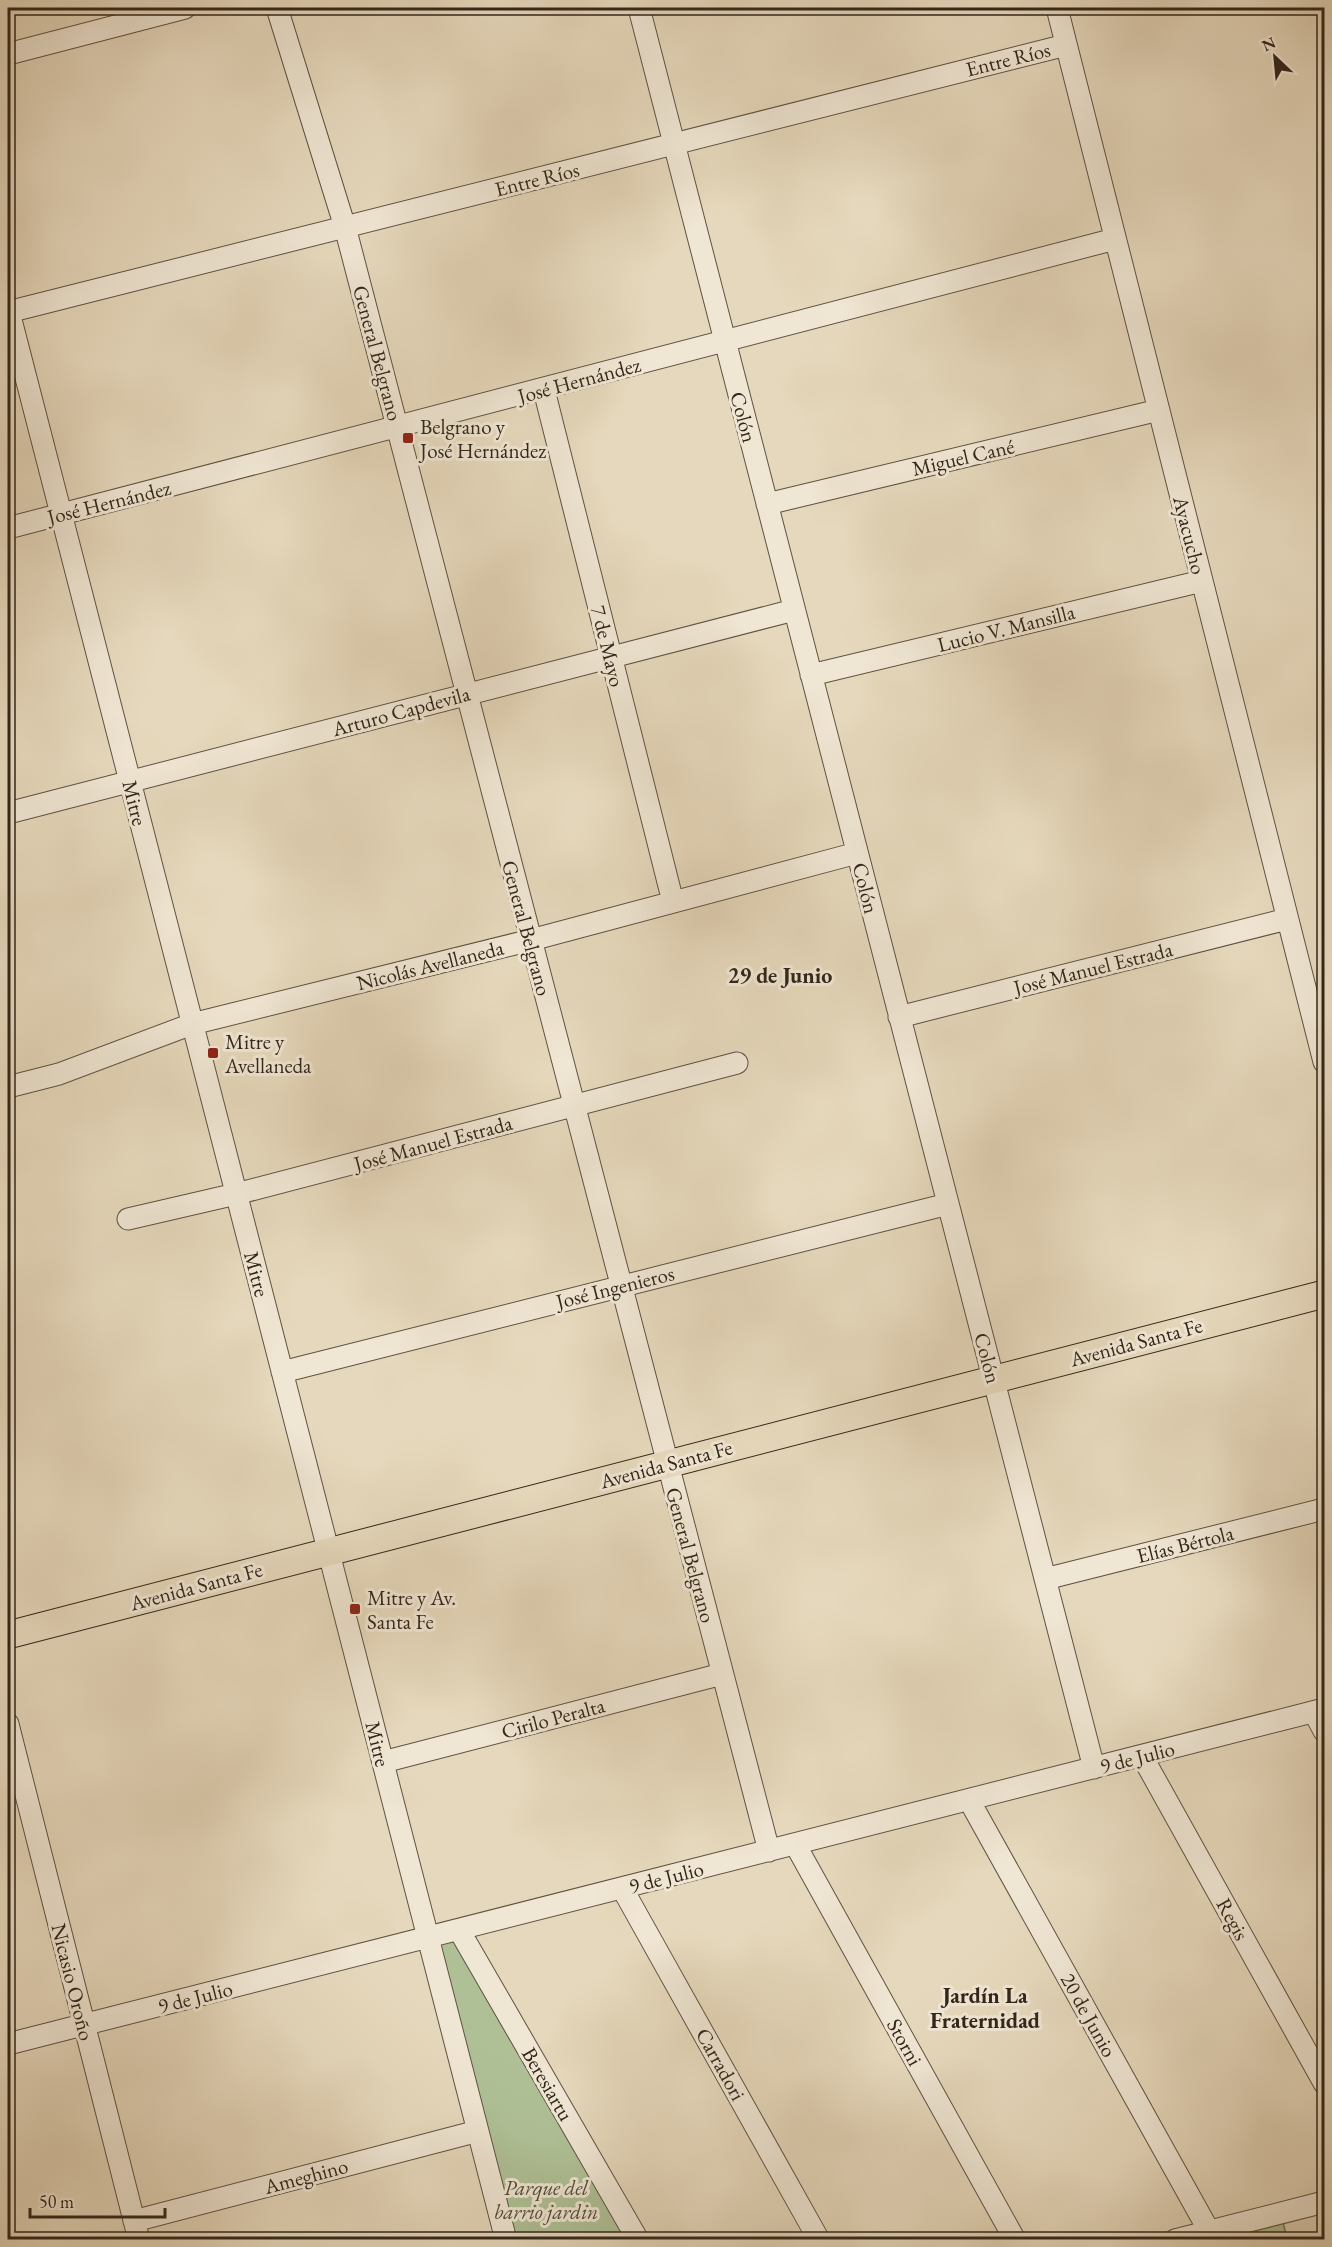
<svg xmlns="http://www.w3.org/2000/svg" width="1332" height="2247" font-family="'EB Garamond',serif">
  <rect width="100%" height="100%" fill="#e6d8bc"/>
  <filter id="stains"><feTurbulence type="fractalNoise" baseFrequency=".00333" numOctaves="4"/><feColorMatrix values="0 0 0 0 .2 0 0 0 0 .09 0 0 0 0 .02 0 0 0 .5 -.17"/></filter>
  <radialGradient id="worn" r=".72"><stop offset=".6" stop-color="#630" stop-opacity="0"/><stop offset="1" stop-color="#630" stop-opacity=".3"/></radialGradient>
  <!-- green -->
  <path fill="#afc096" stroke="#707358" stroke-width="1.5" d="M459 1930 638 2239H506L428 1937Z
    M1281 2213 1287 2239 1175 2240Z"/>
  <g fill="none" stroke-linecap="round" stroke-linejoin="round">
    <!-- minor casing -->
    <g stroke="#5f5242" stroke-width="23">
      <path id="minor" d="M277 8 345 227 769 1851
        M639 8 1094 1768
        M1057 8 1324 1062
        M8 54 185 8
        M8 308 506 2240
        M8 312 1066 45
        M544 390 673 902
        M767 504 1159 410
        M8 528 1115 239
        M811 675 1202 581
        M8 813 794 610
        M899 1017 1287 919
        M8 1087 59 1074 192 1024 531 940 857 853
        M128 1219 236 1194 737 1063
        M282 1372 948 1204
        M1045 1579 1324 1509
        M1314 1712 1324 1731
        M8 1724 139 2240
        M1142 1756 1324 2083
        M383 1762 722 1674
        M969 1800 1209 2231
        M795 1844 1015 2240
        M622 1888 819 2240
        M459 1930 638 2240
        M8 2044 1324 1709
        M134 2221 478 2131
        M1175 2240 1324 2202"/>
    </g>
    <!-- major casing -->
    <g stroke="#32261a" stroke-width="29">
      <path id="major" d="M8 1635 1324 1294"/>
    </g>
    <!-- minor -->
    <use href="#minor" stroke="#efe6d3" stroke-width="21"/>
    <!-- major -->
    <use href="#major" stroke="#e6d8bc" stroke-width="27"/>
  </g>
  <!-- markers -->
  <g fill="#8f2418" stroke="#efe6d3" stroke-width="2">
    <rect x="402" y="432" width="12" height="12" rx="3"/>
    <rect x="207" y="1047" width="12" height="12" rx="3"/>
    <rect x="349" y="1603" width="12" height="12" rx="3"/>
  </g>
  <g text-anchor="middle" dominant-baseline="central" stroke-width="6" stroke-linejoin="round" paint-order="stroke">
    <!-- street labels -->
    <g font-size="21" fill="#32261a" stroke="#efe6d3">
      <text transform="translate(1008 59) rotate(-14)">Entre Ríos</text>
      <text transform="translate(537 179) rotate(-14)">Entre Ríos</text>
      <text transform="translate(378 353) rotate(75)">General Belgrano</text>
      <text transform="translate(579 380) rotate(-15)">José Hernández</text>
      <text transform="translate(744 417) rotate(75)">Colón</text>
      <text transform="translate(963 457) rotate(-13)">Miguel Cané</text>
      <text transform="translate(109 502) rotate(-14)">José Hernández</text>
      <text transform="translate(1190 535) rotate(76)">Ayacucho</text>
      <text transform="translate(1006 628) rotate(-14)">Lucio V. Mansilla</text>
      <text transform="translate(608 646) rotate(76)">7 de Mayo</text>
      <text transform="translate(401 711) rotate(-15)">Arturo Capdevila</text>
      <text transform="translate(135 803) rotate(76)">Mitre</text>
      <text transform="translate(866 888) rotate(76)">Colón</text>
      <text transform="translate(527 928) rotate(75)">General Belgrano</text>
      <text transform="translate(430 965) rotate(-14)">Nicolás Avellaneda</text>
      <text transform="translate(1093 968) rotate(-14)">José Manuel Estrada</text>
      <text transform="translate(433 1143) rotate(-15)">José Manuel Estrada</text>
      <text transform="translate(257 1274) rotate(75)">Mitre</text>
      <text transform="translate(615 1287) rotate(-14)">José Ingenieros</text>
      <text transform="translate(1136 1342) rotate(-15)">Avenida Santa Fe</text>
      <text transform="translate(988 1358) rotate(75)">Colón</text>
      <text transform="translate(666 1464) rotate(-15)">Avenida Santa Fe</text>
      <text transform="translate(1185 1544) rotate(-14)">Elías Bértola</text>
      <text transform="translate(691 1555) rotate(75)">General Belgrano</text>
      <text transform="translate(196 1586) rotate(-15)">Avenida Santa Fe</text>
      <text transform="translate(553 1718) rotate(-15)">Cirilo Peralta</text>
      <text transform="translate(378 1744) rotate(76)">Mitre</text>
      <text transform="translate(1137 1757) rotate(-14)">9 de Julio</text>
      <text transform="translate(666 1877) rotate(-14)">9 de Julio</text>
      <text transform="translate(1233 1919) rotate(61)">Regis</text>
      <text transform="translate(73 1982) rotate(76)">Nicasio Oroño</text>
      <text transform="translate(195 1997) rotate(-14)">9 de Julio</text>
      <text transform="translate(1089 2015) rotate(61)">20 de Junio</text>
      <text transform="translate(905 2042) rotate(61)">Storni</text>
      <text transform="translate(721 2064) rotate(61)">Carradori</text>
      <text transform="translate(548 2084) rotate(60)">Beresiartu</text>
      <text transform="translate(306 2176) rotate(-15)">Ameghino</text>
    </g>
    <!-- poi labels -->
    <g font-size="21" fill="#32261a" stroke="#efe6d3" text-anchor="start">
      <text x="420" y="426">Belgrano y<tspan x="420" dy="24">José Hernández</tspan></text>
      <text x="225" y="1041">Mitre y<tspan x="225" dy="24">Avellaneda</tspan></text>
      <text x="367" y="1597">Mitre y Av.<tspan x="367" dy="24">Santa Fe</tspan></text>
    </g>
    <!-- park labels -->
    <g font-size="21" font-style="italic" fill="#514c39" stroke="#efe6d3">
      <text x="546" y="2187">Parque del<tspan x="546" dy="24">barrio jardin</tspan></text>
    </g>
    <!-- neighbourhood labels -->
    <g font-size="22" font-weight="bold" fill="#32261a" stroke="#efe6d3">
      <text x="780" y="975">29 de Junio</text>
      <text x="985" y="1995">Jardín La<tspan x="985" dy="25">Fraternidad</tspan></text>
    </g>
  </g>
  <!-- margin -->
  <rect width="1332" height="2247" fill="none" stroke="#e6d8bc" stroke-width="30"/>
  <rect x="9" y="9" width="1314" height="2229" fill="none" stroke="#32261a" stroke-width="3"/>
  <rect x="15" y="15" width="1302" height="2217" fill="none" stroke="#32261a" stroke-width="1.5"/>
  <!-- north arrow -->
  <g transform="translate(1275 57) rotate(334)" stroke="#efe6d3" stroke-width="4.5" paint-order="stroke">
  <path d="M0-4.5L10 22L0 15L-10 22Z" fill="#32261a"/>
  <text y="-9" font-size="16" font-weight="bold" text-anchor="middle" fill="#32261a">N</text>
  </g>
  <!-- scale -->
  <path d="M30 2208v9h135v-9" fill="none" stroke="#32261a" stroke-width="3"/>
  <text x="39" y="2208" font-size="18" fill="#32261a" stroke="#efe6d3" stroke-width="4.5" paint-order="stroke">50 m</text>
  <rect width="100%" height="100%" filter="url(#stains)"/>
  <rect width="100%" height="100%" fill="url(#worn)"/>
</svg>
